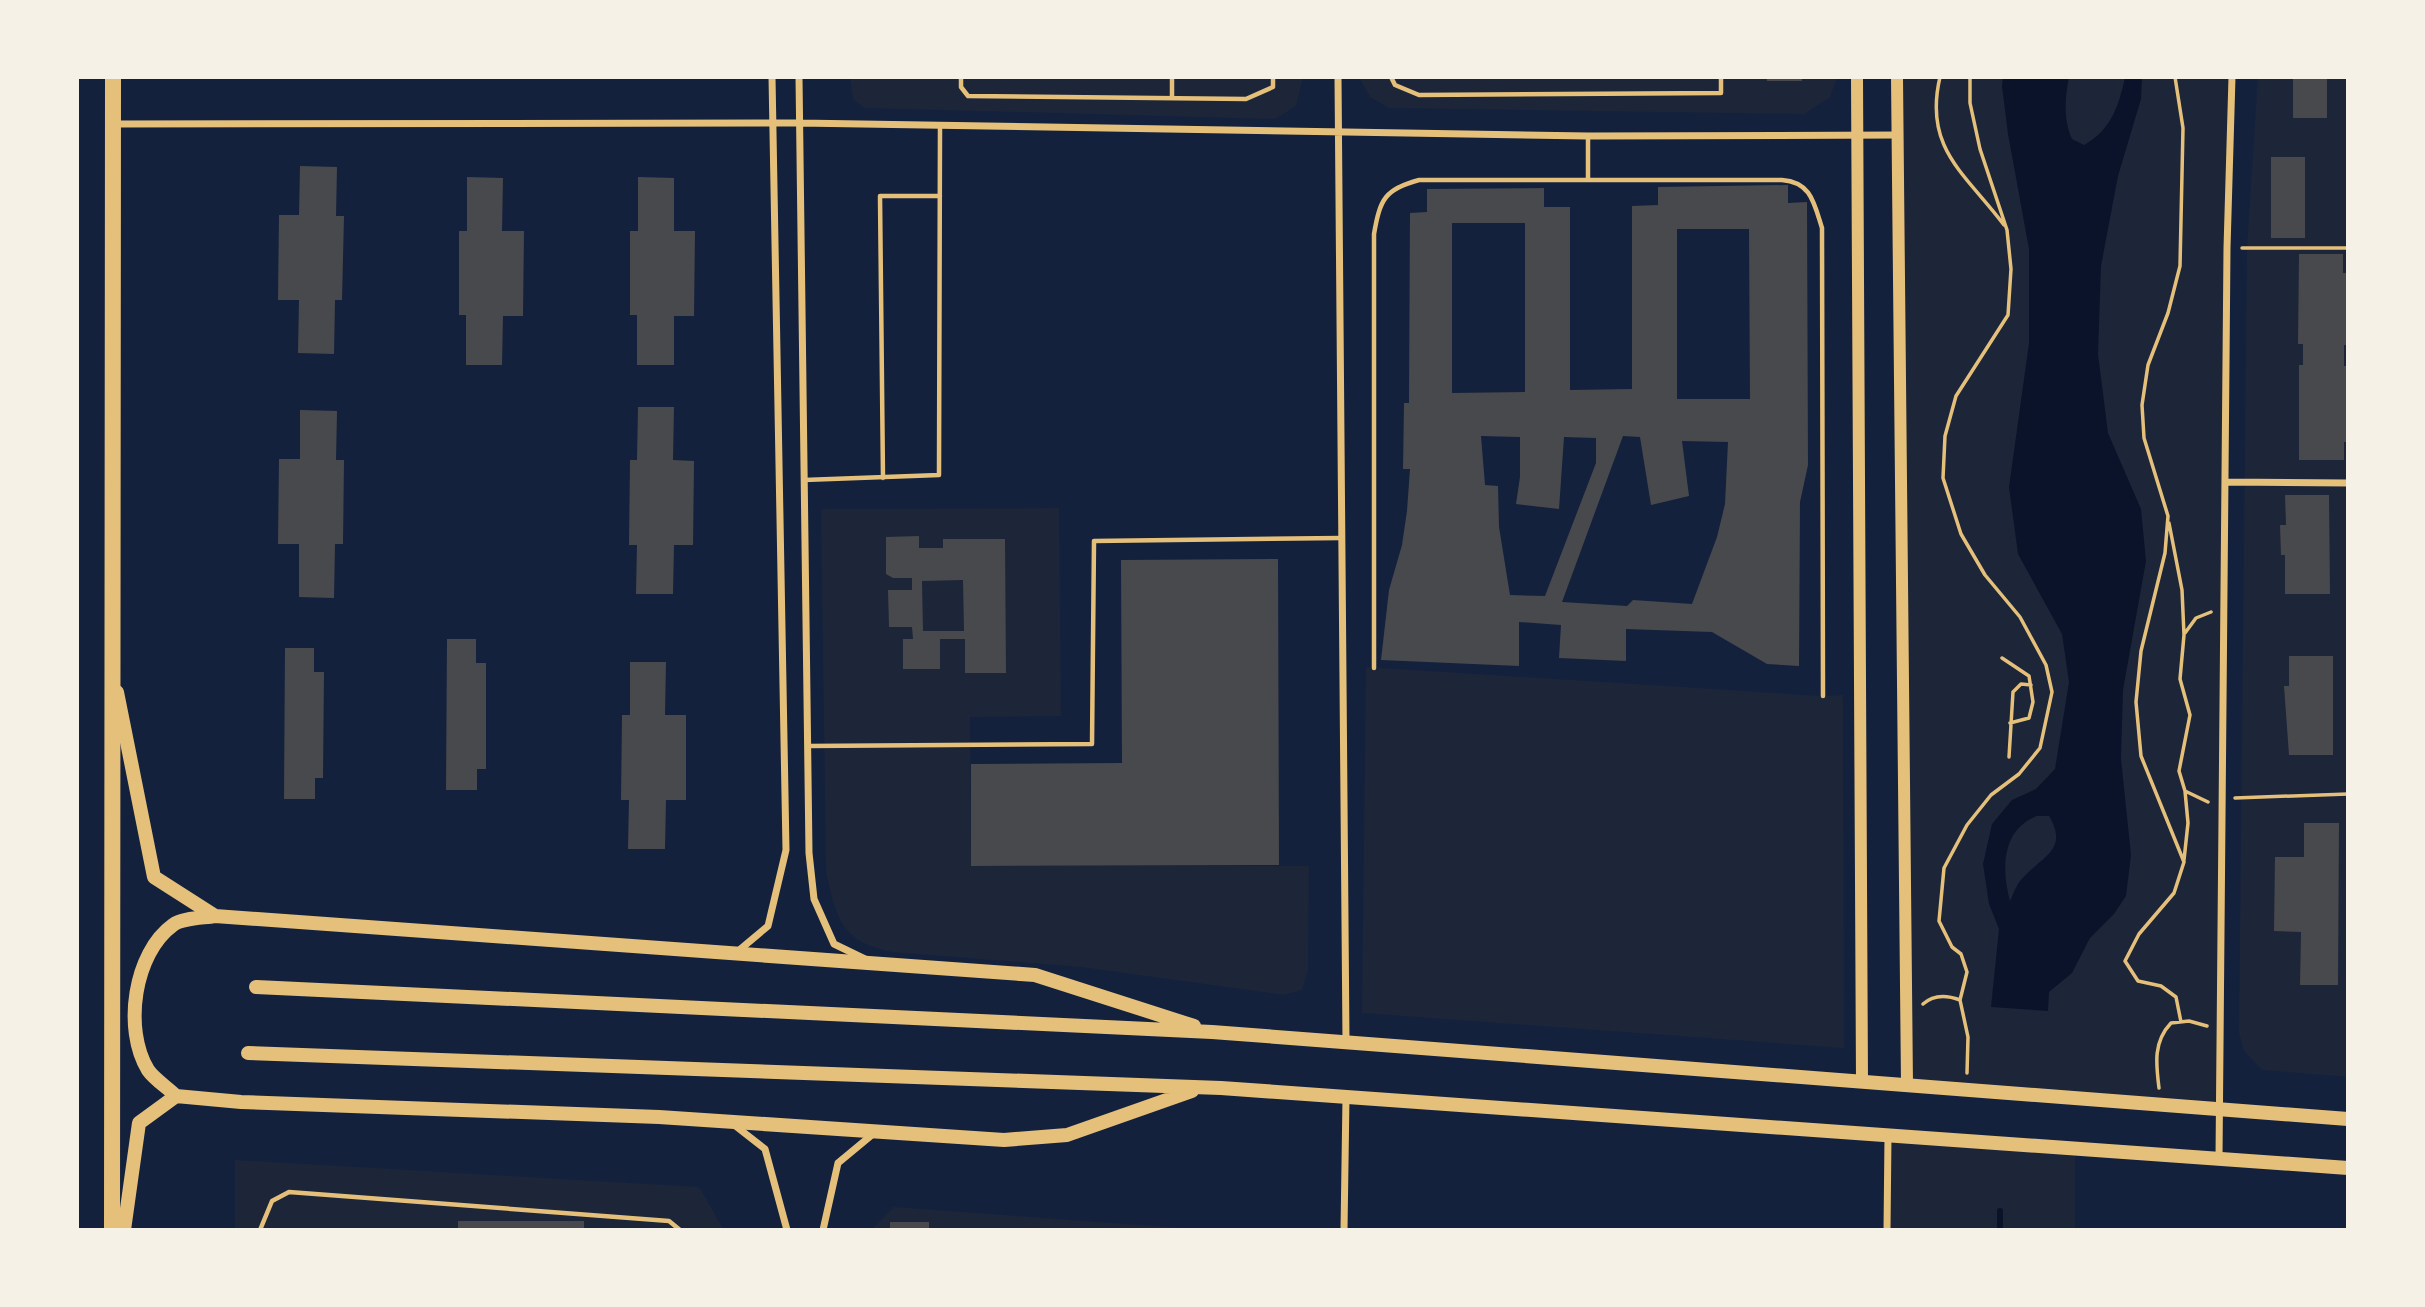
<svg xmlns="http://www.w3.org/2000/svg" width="2425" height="1307" font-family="'Noto Sans',sans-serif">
  <rect width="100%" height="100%" fill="#14213d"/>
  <!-- green -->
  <path fill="#1d2539" d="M850 77H1303L1296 106 1275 119 864 108 853 99Z
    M1359 77H1837L1830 97 1804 114 1389 108 1370 97Z
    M1897 77H2232L2220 1109 1907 1085Z
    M2258 77H2348V1077L2262 1070 2244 1051 2239 1033 2247 248Z
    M1059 508 1061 716 970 717 971 866H1309L1308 970 1302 990 1284 995 1081 967 892 952C840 941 837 919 826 872L821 509Z
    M1366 667 1823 696 1843 695 1844 1048 1362 1013Z
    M1888 1136 2075 1149V1230H1887Z
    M235 1160 699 1187 724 1230H235Z
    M894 1207 1210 1230H871Z"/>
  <!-- water -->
  <path fill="#0b132b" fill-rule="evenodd" d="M2003 77H2069C2065 98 2063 119 2072 139L2084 145C2111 130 2119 106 2125 77H2142L2141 99 2118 176 2101 266 2098 354 2108 433 2141 509 2146 561 2123 690 2121 759 2131 855 2126 896 2114 914 2090 938 2072 973 2049 992 2048 1011 1991 1007 1999 929 1989 904 1983 864 1992 824 2012 800 2036 789 2055 769 2069 682 2062 634 2018 554 2009 487 2029 343V249L2008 134 2002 86ZM2037 816H2049C2070 851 2040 857 2020 881 2016 886 2013 895 2010 901 2001 869 2002 829 2037 816Z"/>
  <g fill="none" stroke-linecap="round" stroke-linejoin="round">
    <!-- stream -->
    <path stroke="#0b132b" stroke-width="6" d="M2000 1230V1211"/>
  </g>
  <!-- building -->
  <path fill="#48494c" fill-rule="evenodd" d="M1767 77H1802V81H1767Z
    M2293 77H2327V118H2293Z
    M2271 157H2305V238H2271Z
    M300 166 337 167 336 216H344L342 300H335L334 354 298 353 299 300H278L279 215H299Z
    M467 177 503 178 502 231H524L523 316H503L502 365H466V315H459V231H467Z
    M638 177 674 178V231H695L694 316H674V365H637V315H630V231H638Z
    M1788 185V203L1807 202 1808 465 1800 502 1799 666 1767 664 1712 632 1626 629V661L1559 658 1561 625 1519 622V666L1381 660 1389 590 1402 545 1407 511 1410 469H1403L1404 403H1409L1410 213 1427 212V189L1544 188V207H1570V390L1632 389V206L1658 205V187ZM1452 223H1525V392L1452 393ZM1677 229H1749L1750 399H1677ZM1481 436 1520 437V477L1516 504 1559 509 1564 437 1596 438V463L1545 596 1510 595 1499 527 1498 486 1485 485ZM1623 436 1640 437 1651 505 1689 496 1682 441 1728 442 1725 504 1717 537 1692 604 1633 600 1627 606 1562 602Z
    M2299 254H2343V273H2348V345H2344V366H2348V442H2344V460H2299V365H2303V344H2298Z
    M638 407H674L673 460 694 461 693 545H674L673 594H636L637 545H629L630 460H637Z
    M300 410 337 411 336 460H344L343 544H335L334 598 299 597V544H278L279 459H300Z
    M2285 495H2329L2330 594H2285V555H2281L2280 525H2286Z
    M919 536V548H943V539H1005L1006 673H965V639H940V669H903V639H913L912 627H889L888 590H912V578H893L886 574V537ZM963 580 964 631H923L922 581Z
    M1278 559 1279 865 971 866V764L1122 763 1121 560Z
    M447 639H476V663H486V769H477V790H446Z
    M285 648H314V672H324L323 778H315V799H284Z
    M2289 656H2333V755H2289L2284 686H2289Z
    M630 662H666L665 715H686V800H666L665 849H628L629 800H621L622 715H630Z
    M2304 823H2339L2338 985H2300L2301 932 2274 931 2275 857H2304Z
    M458 1221H584V1230H458Z
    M890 1222H929V1230H890Z"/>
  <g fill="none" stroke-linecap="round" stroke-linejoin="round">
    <!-- path -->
    <path stroke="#e5c07b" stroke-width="3.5" d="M1940 77C1923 149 1966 174 2004 225
      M2175 77 2183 128 2180 266 2168 313 2148 365 2142 405 2144 438 2168 516 2165 553 2141 651 2136 702 2141 756 2184 862 2174 893 2139 934 2125 961 2138 981 2161 986 2176 997 2181 1022
      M2242 248H2348
      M2169 523 2182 590 2184 635 2180 679 2190 715 2179 771 2185 791 2188 823 2184 860
      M2185 633 2196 618 2211 612
      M2002 658 2029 676 2033 702 2029 718 2010 723
      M2009 757 2013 692 2021 684 2031 685
      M2185 791 2208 802
      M2235 798 2348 794
      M1960 1000 1967 972 1961 954 1952 947 1939 921 1944 868 1967 825 1991 795 2019 774 2040 748 2052 692 2046 665 2020 617 1985 575 1961 534 1943 478 1945 436 1956 396 2008 315 2011 269 2007 230 1980 149 1970 103V77
      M1923 1004C1934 994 1947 995 1960 1000L1968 1037 1967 1073
      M2159 1088C2156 1064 2153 1042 2171 1023L2189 1021 2207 1026
      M995 1230H1027"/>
    <!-- service -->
    <path stroke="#e5c07b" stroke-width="4.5" d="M961 77V87L968 96 1246 99 1273 87V77
      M1172 77V98
      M1391 77 1395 85 1419 95 1721 93V77
      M1588 136V180
      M883 478 880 196H940
      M804 480 939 475 940 125
      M1374 668V234C1380 199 1385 189 1419 180H1782C1811 182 1814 203 1822 228L1823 696
      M808 746 1092 744 1094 541 1341 538
      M260 1230 272 1201 289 1192 669 1221 680 1230"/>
    <!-- minor -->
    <path stroke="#e5c07b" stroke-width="7" d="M799 77 809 853 814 899 834 944 865 959
      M1338 77 1346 1042
      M113 124 799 123 1588 136 1898 135
      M2226 482 2348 483
      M737 952 768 926 786 850 772 77
      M733 1124 765 1149 787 1230
      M2219 1159 2227 248 2232 77
      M823 1230 838 1163 873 1134
      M1344 1230 1346 1097
      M1887 1230 1888 1136"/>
    <!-- tertiary -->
    <path stroke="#e5c07b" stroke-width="12" d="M1857 77 1862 1082
      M1897 77 1907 1085"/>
    <!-- secondary -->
    <path stroke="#e5c07b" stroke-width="14" d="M117 692 154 877 215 916 1035 975 1194 1026
      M256 987 1212 1032 2348 1119
      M248 1053 1221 1088 2348 1168
      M176 1096C168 1088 154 1079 148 1070 123 1029 134 953 173 925 182 918 203 918 215 916
      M124 1230 139 1123 176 1096 241 1102 659 1117 1004 1140 1067 1135 1192 1091"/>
    <!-- primary -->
    <path stroke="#e5c07b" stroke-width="16" d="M112 1230 113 77"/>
  </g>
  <!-- border -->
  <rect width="2425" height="1307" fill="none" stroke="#f6f1e7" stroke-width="158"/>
</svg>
